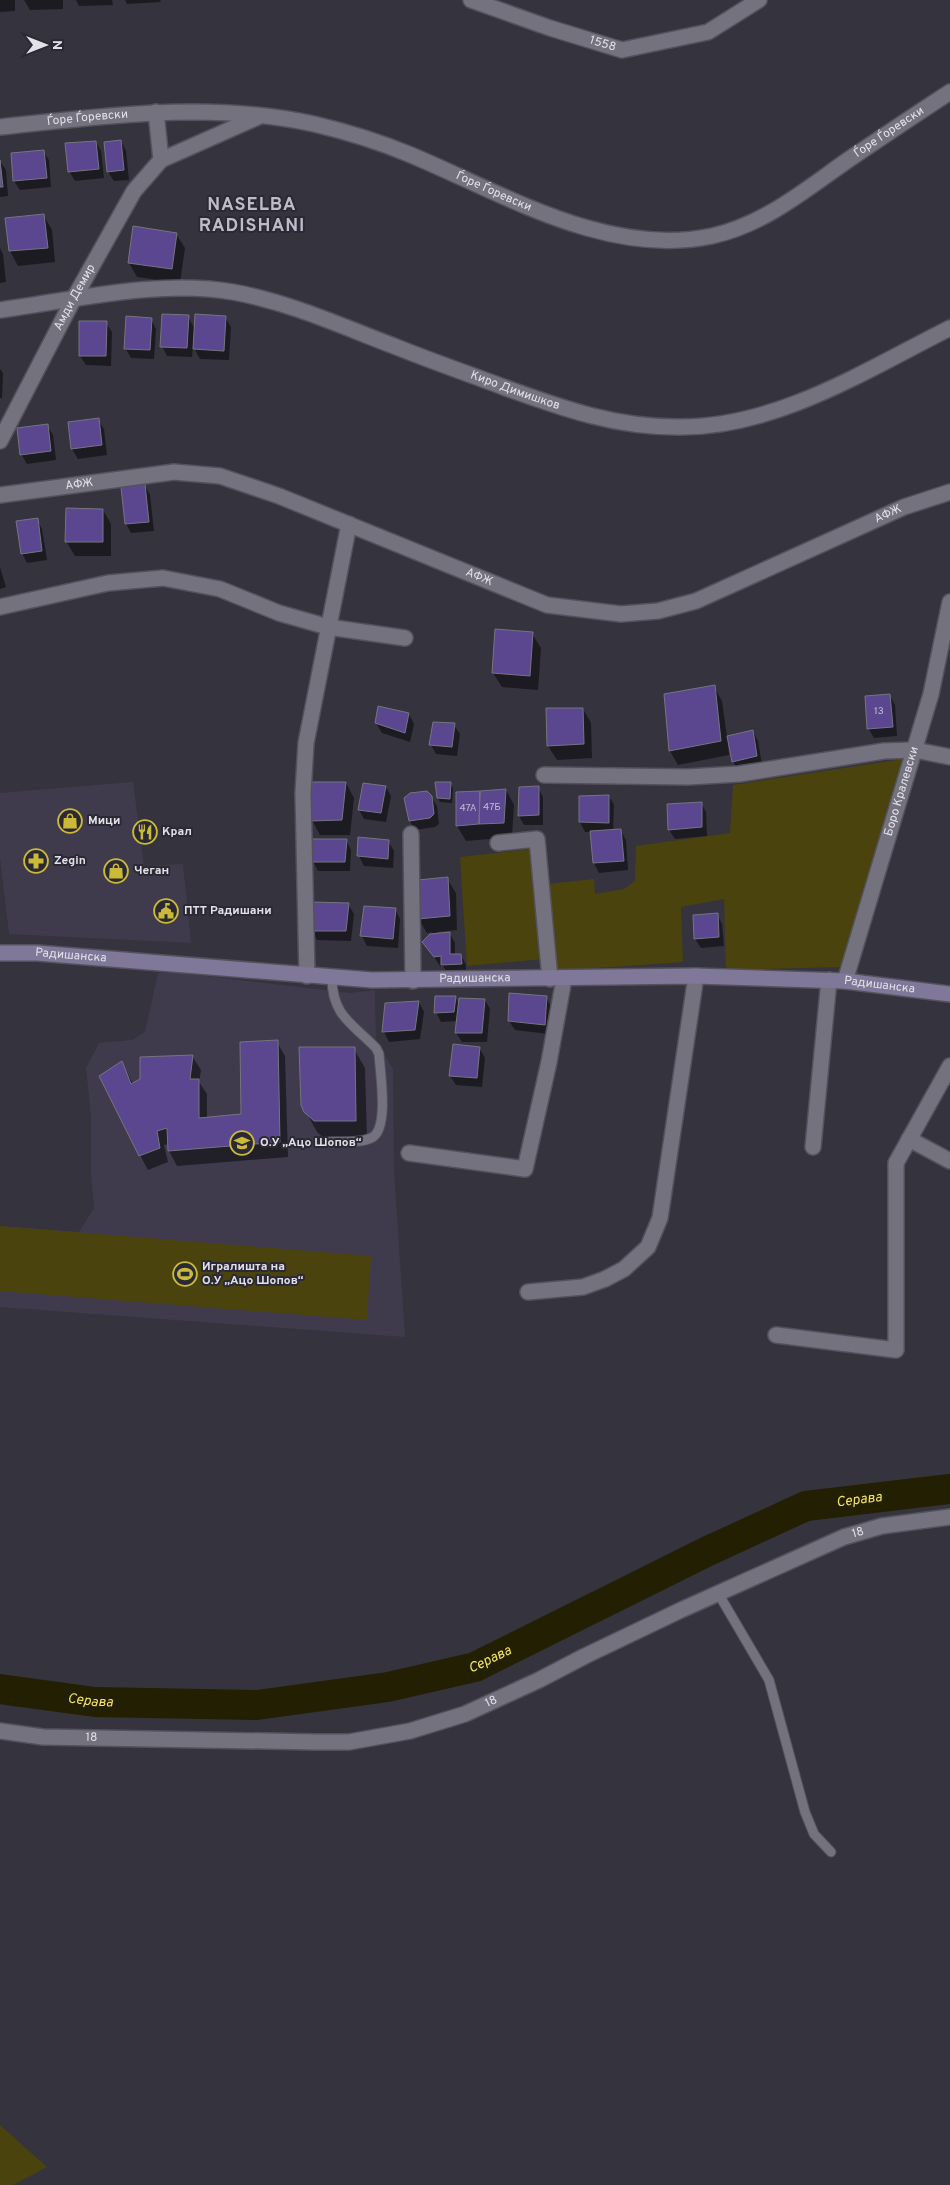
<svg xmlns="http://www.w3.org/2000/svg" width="950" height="2185" font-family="Overpass,sans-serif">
  <rect width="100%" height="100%" fill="#35333e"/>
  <!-- built -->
  <path fill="#3f3b4c" d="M133 782 144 866 183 864 191 943 9 934 0 858V793Z
    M158 973H181L350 993 375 990 376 1041 393 1069 394 1171 405 1337 0 1307V1226L79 1232 94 1208 91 1174V1115L86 1068 99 1043 132 1040 145 1032Z"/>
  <!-- green -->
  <path fill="#4a430e" d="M903 759 841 967 726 970 724 899 681 907 683 962 558 971 547 884 594 879 595 894 624 889 635 881 636 846 730 833 733 785Z
    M533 849 544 959 467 966 460 857Z
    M0 1226 371 1256 367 1320 0 1291Z
    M0 2125 47 2167 13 2185H0Z"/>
  <!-- shadow -->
  <path fill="#0007" d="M0 0H15V11L0 12Z
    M63 0V9L30 10 24 0Z
    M76 0H112L113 5 79 6Z
    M125 0H160L161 2 127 4Z
    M121 141 126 151 129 180 114 181 108 172 105 143Z
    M96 142 101 151 104 178 75 181 69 171Z
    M43 151 49 160 51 187 20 190 14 181Z
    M0 161 6 170 8 196 0 197Z
    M44 216 52 230 55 262 18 266 10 251 7 219Z
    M176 234 185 248 180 283 137 277 129 263Z
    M0 248 3 254 6 282 0 283Z
    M188 317 195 329 225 317 231 327 229 360 200 359 193 346 192 357 167 356 162 346Z
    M151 319 156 329 154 359 131 358 125 348Z
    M106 323 112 332 111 366 86 365 80 356Z
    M0 369 3 373 2 398H0Z
    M98 420 104 429 107 455 78 459 72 449 69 424Z
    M47 425 53 435 56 460 27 464 21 454Z
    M145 486 150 495 154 531 131 533 126 524Z
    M103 510 111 524V556H75L66 541Z
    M37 519 42 529 47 560 27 563 22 553Z
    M0 567 6 587 0 589Z
    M532 634 541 648 538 690 502 687 493 673Z
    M714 687 722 701 727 737 753 731 758 741 762 765 738 771 733 761 730 744 728 745 729 755 678 765 670 751Z
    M890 696 895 705 897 736 874 738 868 728Z
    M583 709 591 723 592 758 557 760 548 746Z
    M409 714 414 724 410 742 382 733 376 723Z
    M454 725 460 734 457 756 436 754 431 745Z
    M346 783 354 798 350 835H320L312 820Z
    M450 783 453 788 452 803 440 802 438 798Z
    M386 787 391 796 386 822 364 819 359 810Z
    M538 787 543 797V825H524L519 816Z
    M506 790 514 805 512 837 466 841 457 826V794Z
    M431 796 437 806 439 824 435 827 415 830 410 821Z
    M609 796 614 805 613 831 620 830 626 840 628 870 599 873 594 863 591 832H585L580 822V797Z
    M701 803 706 812 707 836 675 839 669 830Z
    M346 840 351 850 350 871H318L313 861Z
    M388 841 394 851 393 868 364 866 359 856Z
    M447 879 456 893 457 930 437 932V934H450L455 943V955H461L466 965V973L448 974 443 966H440L424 942 432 932 427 933 418 918Z
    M348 904 354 914 351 941 317 940 312 930Z
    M395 909 400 919 398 948 367 946 362 936Z
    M717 914 722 924 724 946 701 948 695 939Z
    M455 997 459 1004 485 1000 490 1009 487 1042H462L456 1033 457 1021 441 1022 436 1012Z
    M546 997 551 1007 549 1034 515 1030 509 1021Z
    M419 1002 424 1012 420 1039 389 1042 384 1032 386 1004Z
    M277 1042 285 1056 288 1157 177 1166 169 1151V1144L164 1145 168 1162 148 1170 140 1155 122 1063 133 1084 192 1056 201 1070 199 1082 207 1094V1118L242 1116Z
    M354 1049 365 1068 367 1140H326L317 1132 302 1105Z
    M480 1049 485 1058 482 1087 456 1085 450 1076Z"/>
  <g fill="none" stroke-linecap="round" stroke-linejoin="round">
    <!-- river -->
    <path stroke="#231f02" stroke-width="30" id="s1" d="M0 1689 95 1702 257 1705 388 1687 475 1667 708 1551 806 1506 950 1489"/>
  </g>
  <!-- building -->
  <path fill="#5b478f" stroke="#767481" d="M121 140 124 170 107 172 104 142Z
    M96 141 99 169 68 172 65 143Z
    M44 150 47 178 13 181 11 153Z
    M0 160 3 187H0Z
    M44 214 48 248 9 251 5 218Z
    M133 226 177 233 172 269 128 263Z
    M162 314 189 315 187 348 160 347Z
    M195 314 226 316 224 351 193 349Z
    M126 316 152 318 150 350 124 349Z
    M79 321H107L106 356H79Z
    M99 418 102 445 71 449 68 422Z
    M48 424 51 451 20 455 17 428Z
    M145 484 149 522 125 524 121 487Z
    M66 508 103 509V542H65Z
    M38 518 42 551 21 554 16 521Z
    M495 629 533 632 530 676 492 673Z
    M715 685 721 741 669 751 664 694Z
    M890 694 893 727 867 729 865 696Z
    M378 706 409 713 405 733 375 723Z
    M546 708H583L584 744 547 746Z
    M433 722 455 723 452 747 429 745Z
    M753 730 757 756 732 762 727 736Z
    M312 782H346L342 820 310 821Z
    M435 782H451L450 799 437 798Z
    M363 783 386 786 381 813 358 810Z
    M539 786V815L518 816 519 787Z
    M506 789 504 823 479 824 480 791Z
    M427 791 432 796 434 814 430 818 409 821 404 798 410 793Z
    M480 791 479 824 456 826V792Z
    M609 795V823L579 822V796Z
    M702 802V827L668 830 667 804Z
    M621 829 624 861 593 863 590 831Z
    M358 837 389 840 388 859 357 856Z
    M312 839H347L345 862H311Z
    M448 877 450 916 417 919 418 880Z
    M311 902 349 903 346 931H310Z
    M364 906 396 908 393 939 360 936Z
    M718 913 719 937 694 939 693 915Z
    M450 932V954H461L462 964 441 965V956L434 957 422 942 430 934Z
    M509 993 547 996 545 1025 508 1021Z
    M435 996H456L454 1012 434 1013Z
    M459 998 485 999 482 1033H455Z
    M419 1001 415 1030 382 1032 385 1003Z
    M278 1040 280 1142 168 1151 167 1128 157 1131 160 1148 139 1156 99 1076 122 1061 131 1084 140 1079V1057L193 1055 190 1079H199V1118L241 1114 240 1042Z
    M453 1044 480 1047 477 1078 449 1076Z
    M299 1047H355L356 1121H314L304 1112 301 1105Z"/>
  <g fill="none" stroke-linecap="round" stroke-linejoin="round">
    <!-- lane casing -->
    <g stroke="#53525c" stroke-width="11">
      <path id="lane" d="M327 1142C340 1141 361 1144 373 1137 389 1126 380 1072 379 1054L376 1048C353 1024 332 1016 332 978
        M718 1593 769 1680 805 1812 814 1834 831 1852"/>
    </g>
    <!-- street casing -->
    <g stroke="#53525c" stroke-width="18">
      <g id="street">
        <path id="s2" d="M471 0 550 28 622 50 708 32 759 0"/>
        <path d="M156 112 161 160"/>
        <path id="s3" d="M0 127C105 116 210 101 314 124 348 132 380 142 411 155 504 194 608 258 712 236 765 224 805 190 848 160 882 137 916 114 950 92"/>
        <path id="s4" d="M0 310C73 300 161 279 233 292 289 302 341 326 394 346 431 361 469 374 506 388 564 409 618 428 681 427 778 427 866 370 950 328"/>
        <path id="s5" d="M0 441 73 300 134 191 161 160 258 117"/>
        <path id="s6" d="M0 495 174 472 220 476 279 496 547 605 621 614 658 611 696 601 904 507 950 492"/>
        <path d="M0 607 108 583 163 578 220 589 279 613 328 627 405 638"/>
        <path d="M544 775 688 777 739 774 884 751 915 750 950 757"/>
        <path d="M411 834 413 981"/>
        <path d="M498 843 537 839 550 979"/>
        <path d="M307 976 303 793 306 743 349 524"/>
        <path id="s7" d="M845 981 931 694 950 602"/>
        <path d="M909 1139 950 1161"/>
        <path d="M813 1147 829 980"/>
        <path d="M409 1153 525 1169 549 1062 564 979"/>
        <path d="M528 1292 583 1287 605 1279 624 1269 648 1247 660 1218 696 976"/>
        <path d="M776 1335 896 1350V1163L950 1066"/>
        <path id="s8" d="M0 1731 43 1737 316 1742H349L410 1731 465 1714 539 1680 585 1656 681 1610 844 1537 882 1526 950 1517"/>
      </g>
    </g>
    <!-- secondary casing -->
    <g stroke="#53525c" stroke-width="18">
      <g id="secondary">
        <path id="s9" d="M0 953H37L372 980 696 976 845 981 950 994"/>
      </g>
    </g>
    <!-- lane -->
    <use href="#lane" stroke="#74727f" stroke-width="9"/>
    <!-- street -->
    <use href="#street" stroke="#74727f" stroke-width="15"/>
    <!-- secondary -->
    <use href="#secondary" stroke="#7f7898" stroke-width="15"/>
  </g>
  <!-- icons -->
  <defs>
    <g id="shop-ring" transform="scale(1.25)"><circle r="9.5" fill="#2b2934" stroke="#cbba39" stroke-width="1.5"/><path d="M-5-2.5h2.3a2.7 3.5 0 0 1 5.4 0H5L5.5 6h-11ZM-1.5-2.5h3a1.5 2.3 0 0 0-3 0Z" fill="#cbba39"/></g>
    <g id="restaurant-ring" transform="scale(1.25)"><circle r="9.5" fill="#2b2934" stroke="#cbba39" stroke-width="1.5"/><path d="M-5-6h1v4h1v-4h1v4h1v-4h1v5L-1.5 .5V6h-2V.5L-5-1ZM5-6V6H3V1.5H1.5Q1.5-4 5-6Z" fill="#cbba39"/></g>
    <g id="pharmacy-ring" transform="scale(1.25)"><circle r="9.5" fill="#2b2934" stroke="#cbba39" stroke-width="1.5"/><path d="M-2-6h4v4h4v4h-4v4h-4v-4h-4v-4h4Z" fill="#cbba39"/></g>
    <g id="civic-ring" transform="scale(1.25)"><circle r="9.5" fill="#2b2934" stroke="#cbba39" stroke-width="1.5"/><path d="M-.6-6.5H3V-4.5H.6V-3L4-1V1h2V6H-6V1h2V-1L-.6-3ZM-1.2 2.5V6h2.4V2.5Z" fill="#cbba39"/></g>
    <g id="school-ring" transform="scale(1.25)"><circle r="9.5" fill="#2b2934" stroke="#cbba39" stroke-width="1.5"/><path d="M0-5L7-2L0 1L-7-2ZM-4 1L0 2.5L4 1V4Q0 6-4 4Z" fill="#cbba39"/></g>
    <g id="stadium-ring" transform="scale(1.25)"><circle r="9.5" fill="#2b2934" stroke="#cbba39" stroke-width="1.5"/><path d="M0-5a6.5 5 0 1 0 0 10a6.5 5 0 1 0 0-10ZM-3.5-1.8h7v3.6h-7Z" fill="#cbba39"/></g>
  </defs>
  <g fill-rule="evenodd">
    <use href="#shop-ring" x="70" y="821"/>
    <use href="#restaurant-ring" x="145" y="832"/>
    <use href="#pharmacy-ring" x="36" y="861"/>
    <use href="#shop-ring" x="116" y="871"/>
    <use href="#civic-ring" x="166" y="911"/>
    <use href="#school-ring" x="242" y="1143"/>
    <use href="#stadium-ring" x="185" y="1274"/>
  </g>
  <g text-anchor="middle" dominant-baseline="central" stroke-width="4" stroke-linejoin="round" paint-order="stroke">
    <!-- number labels -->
    <g font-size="10" fill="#c0bad2">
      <text x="879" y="711">13</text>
      <text x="492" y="807">47Б</text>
      <text x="468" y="808">47А</text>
    </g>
    <!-- street labels -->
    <g font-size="12" fill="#e2e1e9" stroke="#2b2934">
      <text stroke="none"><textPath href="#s2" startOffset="139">1558</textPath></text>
      <text stroke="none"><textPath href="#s3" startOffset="88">Ѓоре Ѓоревски</textPath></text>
      <text stroke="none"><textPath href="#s3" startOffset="941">Ѓоре Ѓоревски</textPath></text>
      <text stroke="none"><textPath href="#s3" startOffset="508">Ѓоре Ѓоревски</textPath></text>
      <text stroke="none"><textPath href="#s5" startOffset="162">Амди Демир</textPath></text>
      <text stroke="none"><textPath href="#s4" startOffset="534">Киро Димишков</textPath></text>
      <text stroke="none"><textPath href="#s6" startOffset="80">АФЖ</textPath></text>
      <text stroke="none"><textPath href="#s6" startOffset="935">АФЖ</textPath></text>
      <text stroke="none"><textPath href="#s6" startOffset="500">АФЖ</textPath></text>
      <text stroke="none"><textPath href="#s7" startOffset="198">Боро Кралевски</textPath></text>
      <text stroke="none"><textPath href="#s9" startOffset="71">Радишанска</textPath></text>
      <text stroke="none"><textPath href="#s9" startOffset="476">Радишанска</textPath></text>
      <text stroke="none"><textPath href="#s9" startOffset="881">Радишанска</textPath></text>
      <text stroke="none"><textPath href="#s8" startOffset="902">18</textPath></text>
      <text stroke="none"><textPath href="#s8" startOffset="498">18</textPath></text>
      <text stroke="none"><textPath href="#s8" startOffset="92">18</textPath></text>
    </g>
    <!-- poi labels -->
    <g font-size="12" font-weight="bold" fill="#e2e1e9" stroke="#2b2934" text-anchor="start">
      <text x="88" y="821">Мици</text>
      <text x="162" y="832">Крал</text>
      <text x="54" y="861">Zegin</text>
      <text x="134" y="871">Чеган</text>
      <text x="184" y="911">ПТТ Радишани</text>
      <text x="260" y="1143">О.У „Ацо Шопов“</text>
      <text x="202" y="1267">Игралишта на<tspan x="202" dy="14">О.У „Ацо Шопов“</tspan></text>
    </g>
    <!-- water labels -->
    <g font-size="14" font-style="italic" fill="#f6e468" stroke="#2b2934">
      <text stroke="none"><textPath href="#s1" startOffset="901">Серава</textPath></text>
      <text stroke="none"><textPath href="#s1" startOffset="496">Серава</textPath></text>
      <text stroke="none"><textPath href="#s1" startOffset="91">Серава</textPath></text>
    </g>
    <!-- district labels -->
    <g font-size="18" font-weight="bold" letter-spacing="1" fill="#bebcca" stroke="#2b2934">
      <text x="252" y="205">NASELBA<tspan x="252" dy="21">RADISHANI</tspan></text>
    </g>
  </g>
  <!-- north arrow -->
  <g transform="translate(45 45) rotate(90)" stroke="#2b2934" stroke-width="4" paint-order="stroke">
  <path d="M0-4L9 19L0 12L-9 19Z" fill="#e2e1e9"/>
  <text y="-8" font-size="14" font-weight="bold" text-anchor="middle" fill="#e2e1e9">N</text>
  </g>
</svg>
